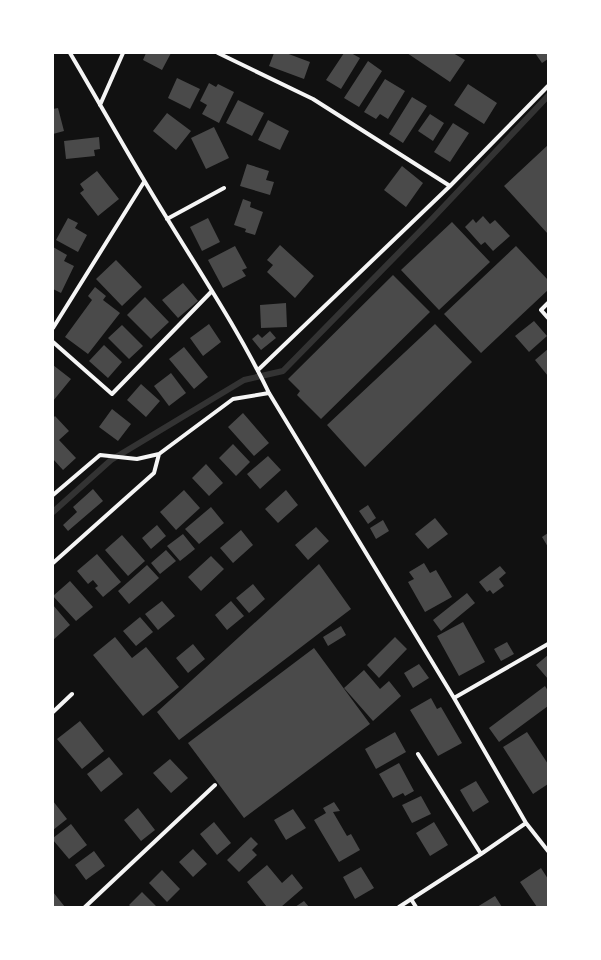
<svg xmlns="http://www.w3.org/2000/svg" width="601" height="960" font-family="'Alegreya Sans',sans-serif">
  <rect width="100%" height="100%" fill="#111"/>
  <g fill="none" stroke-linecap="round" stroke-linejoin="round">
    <!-- stream -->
    <path stroke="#333" stroke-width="6" d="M53 512 111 460 244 380 283 371 432 219 548 96"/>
  </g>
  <!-- building -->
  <path fill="#4a4a4a" d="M146 53H171L162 70 143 60Z
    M274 53H286L310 62 304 79 269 66Z
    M344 53H351L360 58 341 89 326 80Z
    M407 53H453L465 60 450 82Z
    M535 53H548V59L542 63Z
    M368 61 382 71 359 107 344 98Z
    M177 78 200 89 190 109 168 98Z
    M385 79 405 91 388 119 380 114 376 119 364 112Z
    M209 83 216 87 218 84 234 92 219 123 202 114 207 105 200 101Z
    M468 84 497 103 484 124 454 105Z
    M412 97 427 106 403 143 389 134Z
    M238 100 264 113 252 136 226 123Z
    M58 108 64 131 53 134V109Z
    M167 113 191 131 176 150 153 131Z
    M430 114 444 123 433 141 418 131Z
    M268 120 289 131 280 150 258 140Z
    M453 123 469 133 450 162 434 152Z
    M214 127 229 158 206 169 191 138Z
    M99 137 100 149 94 150 95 156 66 159 64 141Z
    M548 145V234L504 186Z
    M247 164 269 171 266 180 274 182 270 195 240 186Z
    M402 166 423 183 406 207 384 190Z
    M97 171 119 199 98 216 80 193 84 190 80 184Z
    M243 199 251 202 250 207 263 212 255 235 245 232 246 229 234 225Z
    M483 216 490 224 495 220 510 236 493 251 485 242 481 245 465 227 473 219 476 223Z
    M68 218 78 223 75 228 87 235 78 252 56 240Z
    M208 218 220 242 202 251 190 227Z
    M452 222 490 262 439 310 401 270Z
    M280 245 314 276 295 298 267 272 273 265 267 260Z
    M235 246 247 268 242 270 246 276 223 288 208 260Z
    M516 246 548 280V290L481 353 444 314Z
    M53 247 67 255 64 261 74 266 61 293 53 289Z
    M116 260 142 287 122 306 96 279Z
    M393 275 430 312 321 419 297 395 300 391 288 379Z
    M183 283 198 301 178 318 162 300Z
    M95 287 106 296 103 300 120 313 88 354 65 337 92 300 88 296Z
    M145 297 169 322 151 339 127 315Z
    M286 303 287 327 261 328 260 305Z
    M534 321 547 336 529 352 515 336Z
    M209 324 221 342 203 356 190 338Z
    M435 324 472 362 365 467 327 425Z
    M122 325 143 346 129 359 108 338Z
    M270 331 276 338 261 350 252 339 258 334 262 338Z
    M104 345 122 362 108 378 89 361Z
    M184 347 208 377 194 389 169 359Z
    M548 349V376L535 360Z
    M53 365 71 379 53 401Z
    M171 373 186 393 169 406 154 386Z
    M141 384 160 401 146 417 127 400Z
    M112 409 131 424 118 441 99 427Z
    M243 413 269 443 254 456 228 427Z
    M55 416 69 431 59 440 76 458 63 470 53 459V418Z
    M233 444 250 462 236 476 219 458Z
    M268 456 281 470 260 489 247 474Z
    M206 464 223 483 209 496 192 478Z
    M93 489 103 501 68 531 63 525 77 512 73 507Z
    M184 490 200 508 176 530 160 512Z
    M286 490 298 505 278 523 265 509Z
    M368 505 376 518 368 524 359 511Z
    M211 507 224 523 199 544 185 529Z
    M435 518 448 534 428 549 415 534Z
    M383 520 389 531 376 539 370 528Z
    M157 525 166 536 151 549 142 538Z
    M316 527 329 541 308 560 295 545Z
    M241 530 253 545 233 563 220 548Z
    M548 533V547L542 537Z
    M183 534 195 549 180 561 167 546Z
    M122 535 145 561 128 576 105 550Z
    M166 550 176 561 160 574 151 563Z
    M97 554 121 582 103 597 95 588 98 586 93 580 88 584 77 571Z
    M211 556 224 569 201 591 188 577Z
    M424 563 430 573 436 570 452 597 425 612 408 582 414 579 409 572Z
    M319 564 351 609 179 740 157 712Z
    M147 565 159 578 129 604 118 591Z
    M500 566 506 573 499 579 504 586 493 594 490 590 487 592 479 582Z
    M70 581 93 607 76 621 53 596Z
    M253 584 265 599 249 613 236 598Z
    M467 593 475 603 441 631 433 620Z
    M162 601 175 616 158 630 145 614Z
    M231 601 244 616 227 630 215 615Z
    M53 605 70 625 53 640Z
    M140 617 153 632 136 646 123 631Z
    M463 622 485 662 459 676 437 636Z
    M341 626 346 635 328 646 323 637Z
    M115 637 132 658 146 647 179 687 143 716 93 655Z
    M395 637 407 649 379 678 367 665Z
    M507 642 514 654 501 661 494 649Z
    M193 644 205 659 188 673 176 658Z
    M314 648 370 724 244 818 188 743Z
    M548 655V679L536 665Z
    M419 664 429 678 413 688 404 673Z
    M364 670 380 689 389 681 401 696 373 721 344 688Z
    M545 686 548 691V706L499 742 489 728Z
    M431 698 437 709 441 707 462 743 438 756 410 710Z
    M80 721 104 751 82 769 57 739Z
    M395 732 406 752 376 769 365 749Z
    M527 732 548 764V784L533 794 503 747Z
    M109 757 123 774 101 792 87 774Z
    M170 759 188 778 171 793 153 773Z
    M399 763 414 791 405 796 403 793 393 798 379 774Z
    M476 781 489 802 473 812 460 790Z
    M421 796 431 814 412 823 402 805Z
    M53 801 67 819 53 830Z
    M334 802 340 811 333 812 347 836 351 834 360 850 339 862 314 820 326 813 323 808Z
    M138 808 155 830 141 841 124 820Z
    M293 809 306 828 286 840 274 820Z
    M214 822 231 843 217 855 200 834Z
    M434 822 448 845 430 856 416 833Z
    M71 824 87 845 69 859 53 840V838Z
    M251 837 258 844 252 850 257 855 239 872 227 860Z
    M193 849 207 864 193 877 179 862Z
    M94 851 105 866 86 880 75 865Z
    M267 865 282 883 292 874 303 888 281 907H267L247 882Z
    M361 867 374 888 355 899 343 877Z
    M541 868 548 879V907H537L520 882Z
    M162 870 180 889 167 902 149 883Z
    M53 892 65 907H53Z
    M142 892 157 907H131L129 905Z
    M495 896 502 907H477Z
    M304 901 309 907H295Z"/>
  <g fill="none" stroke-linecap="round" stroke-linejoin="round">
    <!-- minor -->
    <path stroke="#f5f5f5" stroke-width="4" d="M70 53C102 107 132 162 165 215 201 274 239 331 269 393L454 698 526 823 548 851
      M218 53 313 99 450 186
      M100 105 123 53
      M167 219 224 188
      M548 303 541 310 548 318
      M53 328 144 182
      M53 342 112 394 212 291
      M258 370 450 186 548 86
      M53 495 100 455 137 459 159 454 233 399 269 393
      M53 563 154 473 159 454
      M454 698 548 644
      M53 712 72 694
      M418 754 481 854
      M411 899 416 907
      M85 907 215 785
      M399 907 481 854 526 823"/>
  </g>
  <!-- border -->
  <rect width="601" height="960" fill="none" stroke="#ffffff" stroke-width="108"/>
</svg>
